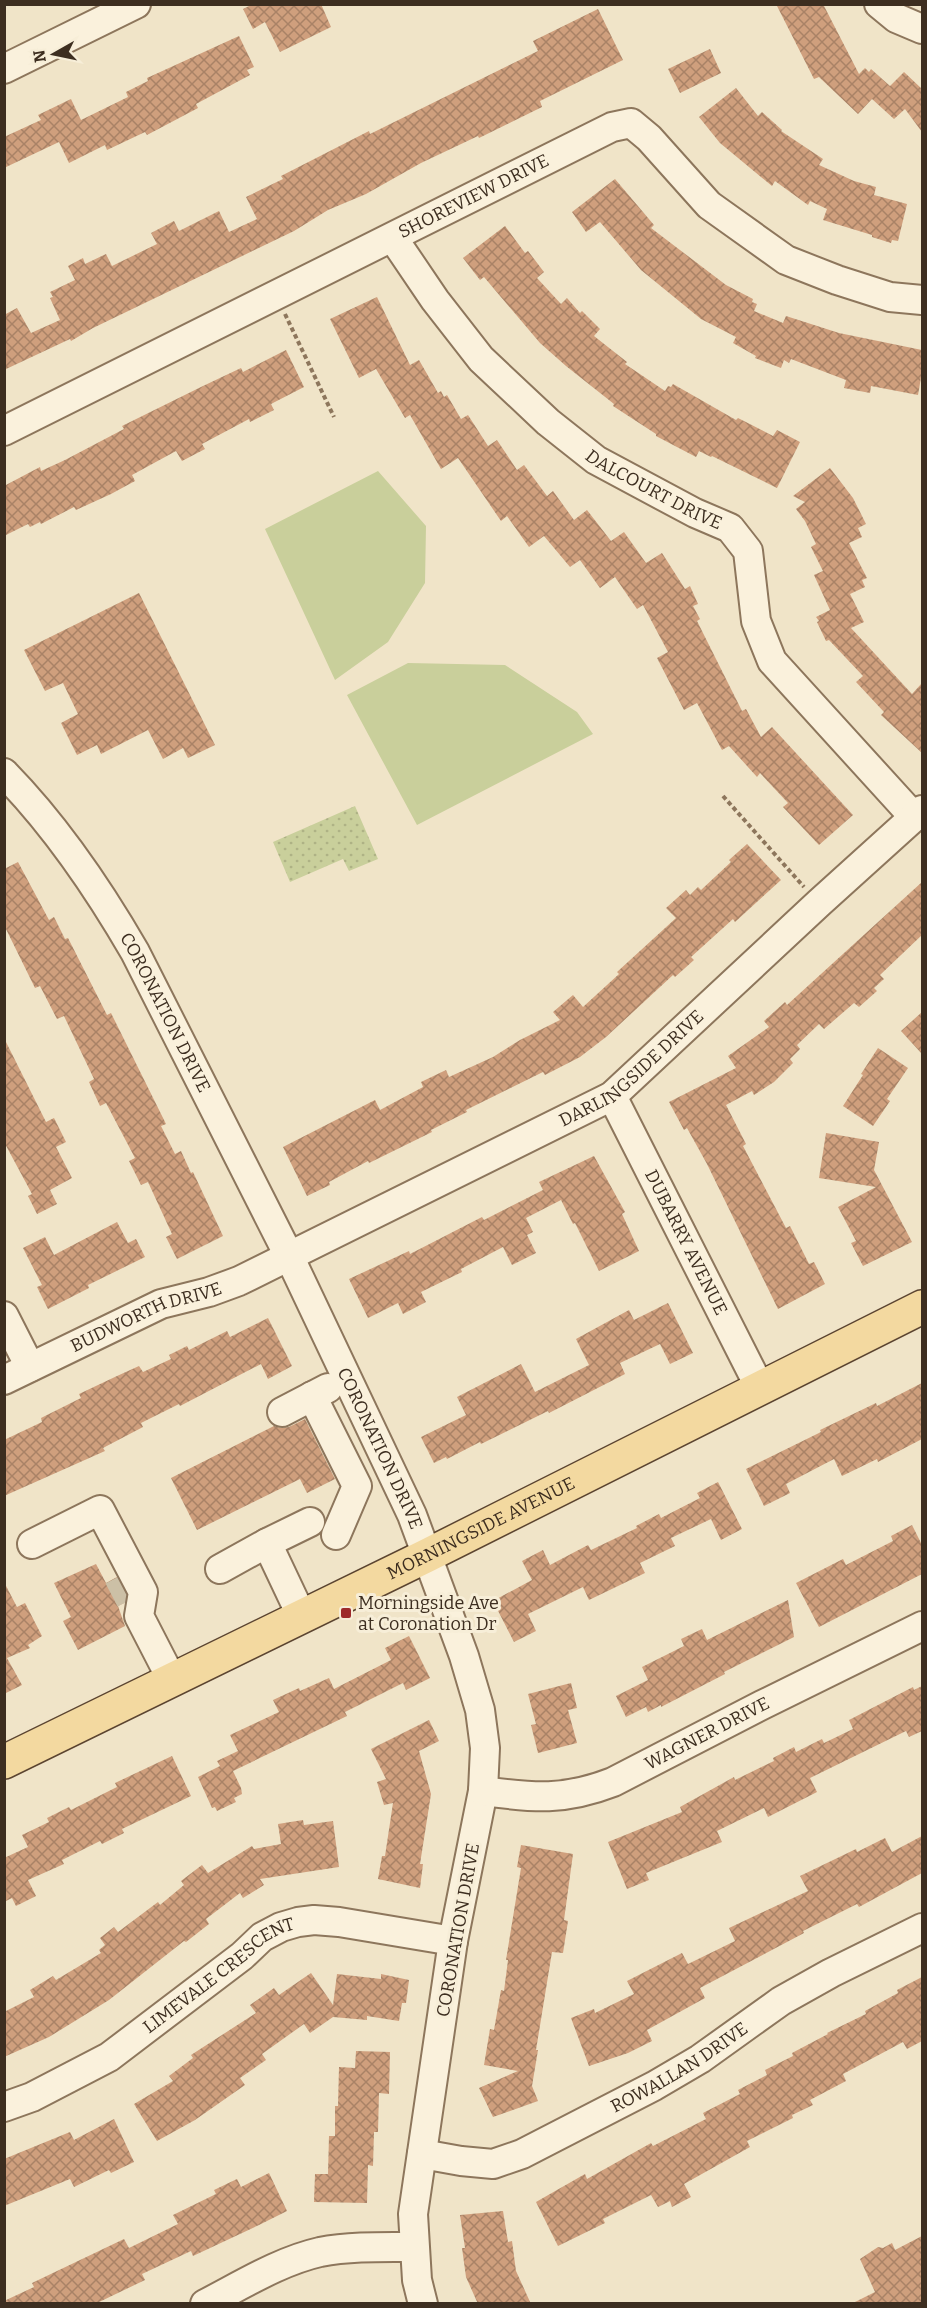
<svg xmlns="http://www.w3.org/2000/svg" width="927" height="2308" font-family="Bitter,serif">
  <defs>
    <pattern id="park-dots" width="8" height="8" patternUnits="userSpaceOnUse" patternTransform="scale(1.5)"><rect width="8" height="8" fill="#c9cf9b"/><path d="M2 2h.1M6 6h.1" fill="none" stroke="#aeb285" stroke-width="1.8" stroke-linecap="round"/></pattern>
    <pattern id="building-cross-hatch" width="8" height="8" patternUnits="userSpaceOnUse" patternTransform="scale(1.5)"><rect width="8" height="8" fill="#cf9f7d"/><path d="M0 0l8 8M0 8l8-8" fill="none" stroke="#a98266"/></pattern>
  </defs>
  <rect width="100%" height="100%" fill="#f0e4c8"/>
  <!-- green -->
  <path fill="#c9cf9b" d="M378 471 426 526 425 583 388 642 335 680 265 529Z
    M408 663 505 665 577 712 593 734 417 825 347 695Z"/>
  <!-- park -->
  <path fill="url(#park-dots)" d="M355 806 378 859 349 871 343 859 290 882 273 842Z"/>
  <!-- building -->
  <path fill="url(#building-cross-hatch)" d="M253 4H321L331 27 280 52 265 22 253 29 243 9Z
    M776 4H823L859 74 865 68 869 72 871 69 890 86 904 72 922 89V132L905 109 894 119 872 99 858 114 819 77 814 79Z
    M598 9 623 60 540 101 542 107 479 138 478 136 421 163 366 194 328 210 294 231 93 328 71 341 70 339 4 370V315L17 308 31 333 60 320 50 298 53 297 50 292 75 280 68 266 83 258 85 264 106 254 112 266 157 244 151 233 174 221 179 231 219 211 229 232 257 219 246 197 283 179 281 176 369 131 370 134 538 51 533 41Z
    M239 36 254 67 247 70 250 75 196 104 198 108 147 135 145 132 107 150 105 145 69 163 59 142 4 168V137L41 120 38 115 71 99 81 120 128 97 126 92 148 81 147 78Z
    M710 49 721 73 680 93 668 69Z
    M736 88 758 116 762 112 782 130 781 131 823 159 819 165 854 181 876 187 874 195 907 204 898 241 892 240 891 243 872 237V235L823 220 827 209 810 201 808 205 775 181 772 186 720 143 699 117Z
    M615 179 654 225 651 228 726 285 753 299 752 302 757 304 754 311 783 323 786 316 839 333 922 350V372L918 395 871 386 870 393 844 388 846 380 791 359 789 363 784 360 781 368 755 358 756 356 733 343 736 337 701 319 641 270 600 222 586 232 572 212Z
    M505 226 525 253 528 251 544 272 537 278 561 304 567 298 580 313 582 311 600 329 594 336 627 362 625 364 665 391 668 386 671 387 673 384 736 420 738 418 773 436 777 430 800 442 777 488 712 456 711 457 699 451 696 457 656 436V434L613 406 614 404 566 366 540 343 484 277 480 280 463 258Z
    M377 297 410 365 419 360 438 393 441 391 444 397 447 395 461 419 468 415 488 446 497 440 517 470 524 465 547 496 553 491 574 520 587 510 611 541 624 532 646 563 662 553 685 589 690 586 698 604 693 606 700 619 697 621 742 711 746 709 761 737 772 727 853 815 819 845 783 807 788 803 760 773 757 777 729 746 722 750 697 703 684 710 657 658 668 652 643 605 637 609 615 577 600 588 580 560 570 567 544 536 529 547 507 516 501 521 458 458 441 469 410 415 405 418 376 369 359 378 330 319Z
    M286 350 304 387 271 404 274 410 250 422 249 419 202 444 205 449 182 461 176 451 132 475 135 481 111 494 76 510 74 507 41 524 40 522 30 527 28 524 4 536V486L40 467 41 471 65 460 124 429 122 426 203 386 241 368 243 372Z
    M830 468 853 498 866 524 858 528 862 537 849 543 867 578 862 580 865 587 850 594 864 622 851 628 912 694 922 683V753L881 715 884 712 856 682 863 676 829 640 826 641 817 622 819 621 816 617 830 610 814 575 823 571 811 547 816 544 805 521 796 509 805 502 793 496Z
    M139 593 215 745 188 758 183 748 163 759 148 730 101 754 97 745 77 755 61 723 78 714 63 683 45 691 24 650Z
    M747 844 781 880 735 922 733 919 691 957 694 960 675 977 673 975 606 1037 580 1057 545 1075 543 1072 466 1110 467 1112 431 1130 432 1132 369 1163 368 1161 329 1182 330 1185 307 1196 283 1147 375 1100 380 1110 423 1087 421 1082 446 1070 449 1077 493 1057 520 1040 560 1020 553 1012 573 995 583 1007 619 974 617 972 676 918 666 908 686 890 690 895 698 887 701 890 731 862 729 860Z
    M18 862 49 920 54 917 65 939 68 938 107 1015 111 1013 166 1124 161 1126 175 1154 181 1151 191 1173 193 1172 223 1236 177 1259 166 1237 172 1234 148 1182 141 1185 129 1161 135 1158 106 1103 100 1106 89 1082 94 1079 64 1016 57 1019 40 986 35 988 4 925V869Z
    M922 882V935L880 975 884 979 874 988 877 991 859 1007 854 1003 824 1029 819 1024 797 1045 800 1049 790 1059 793 1063 774 1082 754 1095 752 1091 726 1105 746 1144 743 1146 786 1228 790 1226 809 1264 814 1262 825 1284 778 1309 707 1164 687 1128 684 1130 669 1102 736 1068 728 1056 769 1027 764 1021 785 1002 787 1005Z
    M922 1012V1054L901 1031Z
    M4 1038 46 1122 54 1118 66 1142 56 1147 72 1178 50 1190 57 1204 37 1214 28 1196 32 1194 4 1142Z
    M878 1048 908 1068 887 1099 890 1101 873 1126 843 1106 863 1075 861 1074Z
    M826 1133 879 1142 874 1170 912 1242 863 1266 851 1243 856 1241 838 1207 876 1187 819 1178Z
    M594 1156 625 1212 622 1214 639 1251 599 1271 575 1223 573 1224 561 1200 526 1218 533 1232 527 1235 536 1253 512 1265 503 1247 461 1269 462 1272 421 1292 426 1302 403 1314 398 1303 368 1318 349 1279 409 1251 410 1254 482 1217 484 1220 543 1190 539 1182Z
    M117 1222 128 1243 136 1239 145 1257 88 1285 89 1288 48 1309 37 1287 42 1285 23 1248 45 1237 54 1255Z
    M668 1303 693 1353 670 1364 660 1344 620 1363 625 1374 549 1413 548 1411 481 1444 480 1442 447 1459 446 1457 434 1463 421 1437 466 1415 457 1397 521 1364 535 1392 589 1365 576 1339 629 1310 634 1320Z
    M268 1318 292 1366 268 1379 261 1364 180 1406 179 1404 141 1423 143 1427 103 1448 105 1451 4 1496V1440L42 1422 41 1418 81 1398 79 1394 117 1376 139 1366 143 1372 171 1359 169 1355 187 1346 189 1350 227 1331 230 1337Z
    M922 1383V1439L878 1462 877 1459 842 1476 834 1459 786 1484 790 1493 764 1506 746 1469 821 1432 820 1430 876 1403 877 1406Z
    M305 1419 335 1479 307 1493 300 1479 197 1530 171 1478 274 1426 281 1428 289 1427Z
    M718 1482 742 1529 721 1540 711 1519 671 1538 675 1546 640 1563 645 1573 589 1600 583 1587 528 1614 536 1631 514 1642 493 1601 532 1580 522 1561 543 1550 550 1565 588 1545 591 1550 637 1528 636 1526 659 1514 661 1518 700 1498 697 1493Z
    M912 1525 922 1545V1574L819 1627 796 1583 843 1559 846 1565 893 1541 891 1536Z
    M96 1564 106 1583 117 1577 126 1595 124 1603 118 1606 125 1626 78 1650 63 1621 71 1617 54 1583Z
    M4 1582 17 1607 25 1603 42 1636 28 1645 30 1648 7 1658 22 1685 4 1694Z
    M788 1600 794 1637 724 1672 725 1674 661 1707V1705L648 1712 646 1707 626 1717 616 1696 648 1680 642 1667 684 1646 681 1639 702 1629 707 1640Z
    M409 1636 430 1678 406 1690 403 1683 345 1712 347 1716 233 1771 241 1788 242 1794 234 1798 236 1802 217 1811 215 1807 212 1808 198 1777 220 1766 217 1761 238 1751 230 1735 279 1712 273 1700 299 1688 300 1691 329 1678 334 1689 391 1660 385 1648Z
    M571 1683 577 1708 568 1710 577 1743 538 1753 531 1725 536 1724 528 1694Z
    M922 1686V1731L909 1737 906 1731 810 1778 817 1792 768 1817 764 1808 717 1831 722 1842 646 1873 649 1880 627 1889 608 1842 682 1812 680 1807 734 1777 735 1780 774 1761 773 1758 794 1747 796 1752 822 1739 824 1743 853 1729 849 1720 913 1687 914 1690Z
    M429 1720 439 1741 419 1751 431 1794 420 1864H423L420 1888 378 1879 382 1856H385L393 1803 384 1805 377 1782 386 1779 371 1749Z
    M172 1756 191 1796 122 1829 124 1833 102 1844 100 1841 62 1860 64 1864 28 1880 36 1896 16 1906 12 1898 4 1902V1858L28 1847 22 1835 49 1822 47 1818 69 1807 71 1810 117 1787 115 1783Z
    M303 1820 304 1825 333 1821 339 1867 260 1879 264 1885 243 1898 240 1893 206 1919 209 1924 186 1942 184 1941 109 2000 49 2037 4 2057V2012L34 1997 30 1990 53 1976 56 1980 101 1953 99 1950 105 1945 100 1938 114 1927 118 1932 158 1902 160 1905 184 1885 181 1881 202 1865 208 1873 252 1846 254 1849 281 1844 278 1824Z
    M922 1836V1873L859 1907 857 1904 803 1931 804 1933 700 1988 705 1998 647 2030 652 2041 628 2053 589 2066 571 2018 594 2009 595 2013 634 1994 627 1981 682 1953 688 1964 735 1941 729 1928 808 1891 800 1876 856 1849 857 1852 885 1838 892 1852Z
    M521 1845 573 1854 564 1920 568 1921 563 1953 552 1952 536 2050H538L532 2086 538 2101 493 2117 479 2088 518 2071 484 2065 490 2029 494 2030 501 1990 504 1991 508 1960H506L521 1868 517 1867Z
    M311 1973 333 2005 337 1974 381 1979V1974L409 1980 406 2003H402L399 2021 367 2016V2020L333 2017 310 2033 304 2024 262 2054 266 2060 240 2078 245 2085 195 2120 157 2141 134 2104 173 2081 169 2076 193 2058 191 2055 256 2013 250 2005 274 1988 279 1995Z
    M922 1977V2041L907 2049 903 2042 843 2074 846 2081 810 2100 813 2105 792 2115 793 2118 747 2141 750 2147 684 2184 691 2197 672 2207 670 2201 658 2207 651 2195 603 2219 605 2223 558 2246 536 2202 585 2174 587 2179 651 2143 653 2146 706 2119 703 2113 740 2094 738 2090 767 2075 765 2070 793 2056 792 2053 828 2034 827 2033 866 2014 865 2011 898 1993 897 1990Z
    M356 2051 390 2052 389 2094 379 2093 378 2132H374L373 2166 368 2165 367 2203 314 2202 315 2174H328L329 2136H335V2106H338L339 2067 355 2068Z
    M114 2119 134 2162 111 2173 109 2170 74 2187 70 2179 4 2206V2159L70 2132 74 2140Z
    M269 2173 287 2211 259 2225 193 2256 191 2251 142 2274 145 2280 95 2304H4V2301L34 2287 32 2283 124 2239 129 2248 178 2224 173 2215 216 2194 214 2190 237 2179 241 2187Z
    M503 2211 508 2242 512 2241 516 2271 531 2304H478L466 2277 462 2248H465L460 2215Z
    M922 2236V2304H851L875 2292 860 2259 878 2247 883 2248 892 2243 895 2250Z"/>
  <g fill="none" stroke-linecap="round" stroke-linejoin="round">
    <!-- minor-tunnel -->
    <path stroke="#ccc0a6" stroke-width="28" stroke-dasharray="28 14" stroke-linecap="butt" d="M118 1577 130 1600"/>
    <!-- minor casing -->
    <g stroke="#8d765c" stroke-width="32">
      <g id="minor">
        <path d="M879 4 896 18 922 29"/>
        <path d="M4 69 136 4"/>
        <path id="s1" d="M393 238 435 300 481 359 548 422 596 460 695 513 730 528 748 551 756 621 772 661 914 817"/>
        <path id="s2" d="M4 431 612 127 631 123 649 138 709 205 786 260 837 280 890 297 922 300"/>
        <path id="s3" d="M4 773C56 826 98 888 135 952L290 1258 412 1515 464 1656 480 1710 485 1748 483 1791 453 1941 413 2214 417 2280 423 2304"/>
        <path id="s4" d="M612 1096 760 1388"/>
        <path d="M4 1316 30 1367"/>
        <path id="s5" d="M4 1380 161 1304 209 1292 239 1281 612 1096 819 903 922 810"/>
        <path d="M312 1396 357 1486 336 1535"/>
        <path d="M282 1412 328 1388"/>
        <path d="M32 1544 100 1510 143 1592 139 1616 172 1680"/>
        <path d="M220 1569 267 1543"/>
        <path d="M302 1617 267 1543 310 1522"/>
        <path id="s6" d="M483 1791C534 1798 564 1801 613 1782L762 1705 922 1626"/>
        <path id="s7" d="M4 2107 32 2097 109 2057 242 1956 262 1937 281 1927 298 1922 314 1920 339 1922 453 1941"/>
        <path id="s8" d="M422 2154 461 2161 493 2164 522 2154 654 2086 700 2059 781 2001 831 1973 922 1928"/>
        <path d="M205 2304C242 2285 280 2261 320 2252 350 2246 383 2247 414 2247"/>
      </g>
    </g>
    <!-- major casing -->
    <g stroke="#5b4430" stroke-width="36">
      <g id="major">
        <path id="s9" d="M4 1762 426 1556 922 1307"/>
      </g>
    </g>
    <!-- path -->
    <path stroke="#8d765c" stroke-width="4" stroke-dasharray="4.5 3" stroke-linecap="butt" d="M285 314 334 417
      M723 796 804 887"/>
    <!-- minor -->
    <use href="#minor" stroke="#faf1dc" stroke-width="28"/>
    <!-- major -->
    <use href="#major" stroke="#f3d9a0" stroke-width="33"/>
  </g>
  <!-- markers -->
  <rect fill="#9e2a2b" stroke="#f7eed8" stroke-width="2" x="340" y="1607" width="12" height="12" rx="3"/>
  <g text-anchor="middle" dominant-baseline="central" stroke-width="6" stroke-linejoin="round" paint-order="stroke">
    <!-- street labels -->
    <g font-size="18" fill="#3d2e20" stroke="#f7eed8">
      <text stroke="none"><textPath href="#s2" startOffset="525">SHOREVIEW DRIVE</textPath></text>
      <text stroke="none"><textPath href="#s1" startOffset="368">DALCOURT DRIVE</textPath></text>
      <text stroke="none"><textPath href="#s3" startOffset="290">CORONATION DRIVE</textPath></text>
      <text stroke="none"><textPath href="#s5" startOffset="704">DARLINGSIDE DRIVE</textPath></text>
      <text stroke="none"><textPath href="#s4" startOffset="164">DUBARRY AVENUE</textPath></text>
      <text stroke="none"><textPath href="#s5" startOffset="156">BUDWORTH DRIVE</textPath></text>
      <text stroke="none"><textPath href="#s3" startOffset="776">CORONATION DRIVE</textPath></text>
      <text stroke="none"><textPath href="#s9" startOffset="531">MORNINGSIDE AVENUE</textPath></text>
      <text stroke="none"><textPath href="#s6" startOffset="238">WAGNER DRIVE</textPath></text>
      <text transform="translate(458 1930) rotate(-80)">CORONATION DRIVE</text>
      <text stroke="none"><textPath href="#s7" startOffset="254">LIMEVALE CRESCENT</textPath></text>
      <text stroke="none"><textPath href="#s8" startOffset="282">ROWALLAN DRIVE</textPath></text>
    </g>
    <!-- poi labels -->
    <g font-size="18" fill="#3d2e20" stroke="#f7eed8" text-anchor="start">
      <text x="358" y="1603">Morningside Ave<tspan x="358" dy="21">at Coronation Dr</tspan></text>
    </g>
  </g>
  <!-- border -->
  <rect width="927" height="2308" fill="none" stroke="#3d2e20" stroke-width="12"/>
  <!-- north arrow -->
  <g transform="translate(54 54) rotate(261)" stroke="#f7eed8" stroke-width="4.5" paint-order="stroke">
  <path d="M0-4.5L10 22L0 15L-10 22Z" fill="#3d2e20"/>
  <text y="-9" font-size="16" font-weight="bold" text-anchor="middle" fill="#3d2e20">N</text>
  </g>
</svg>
